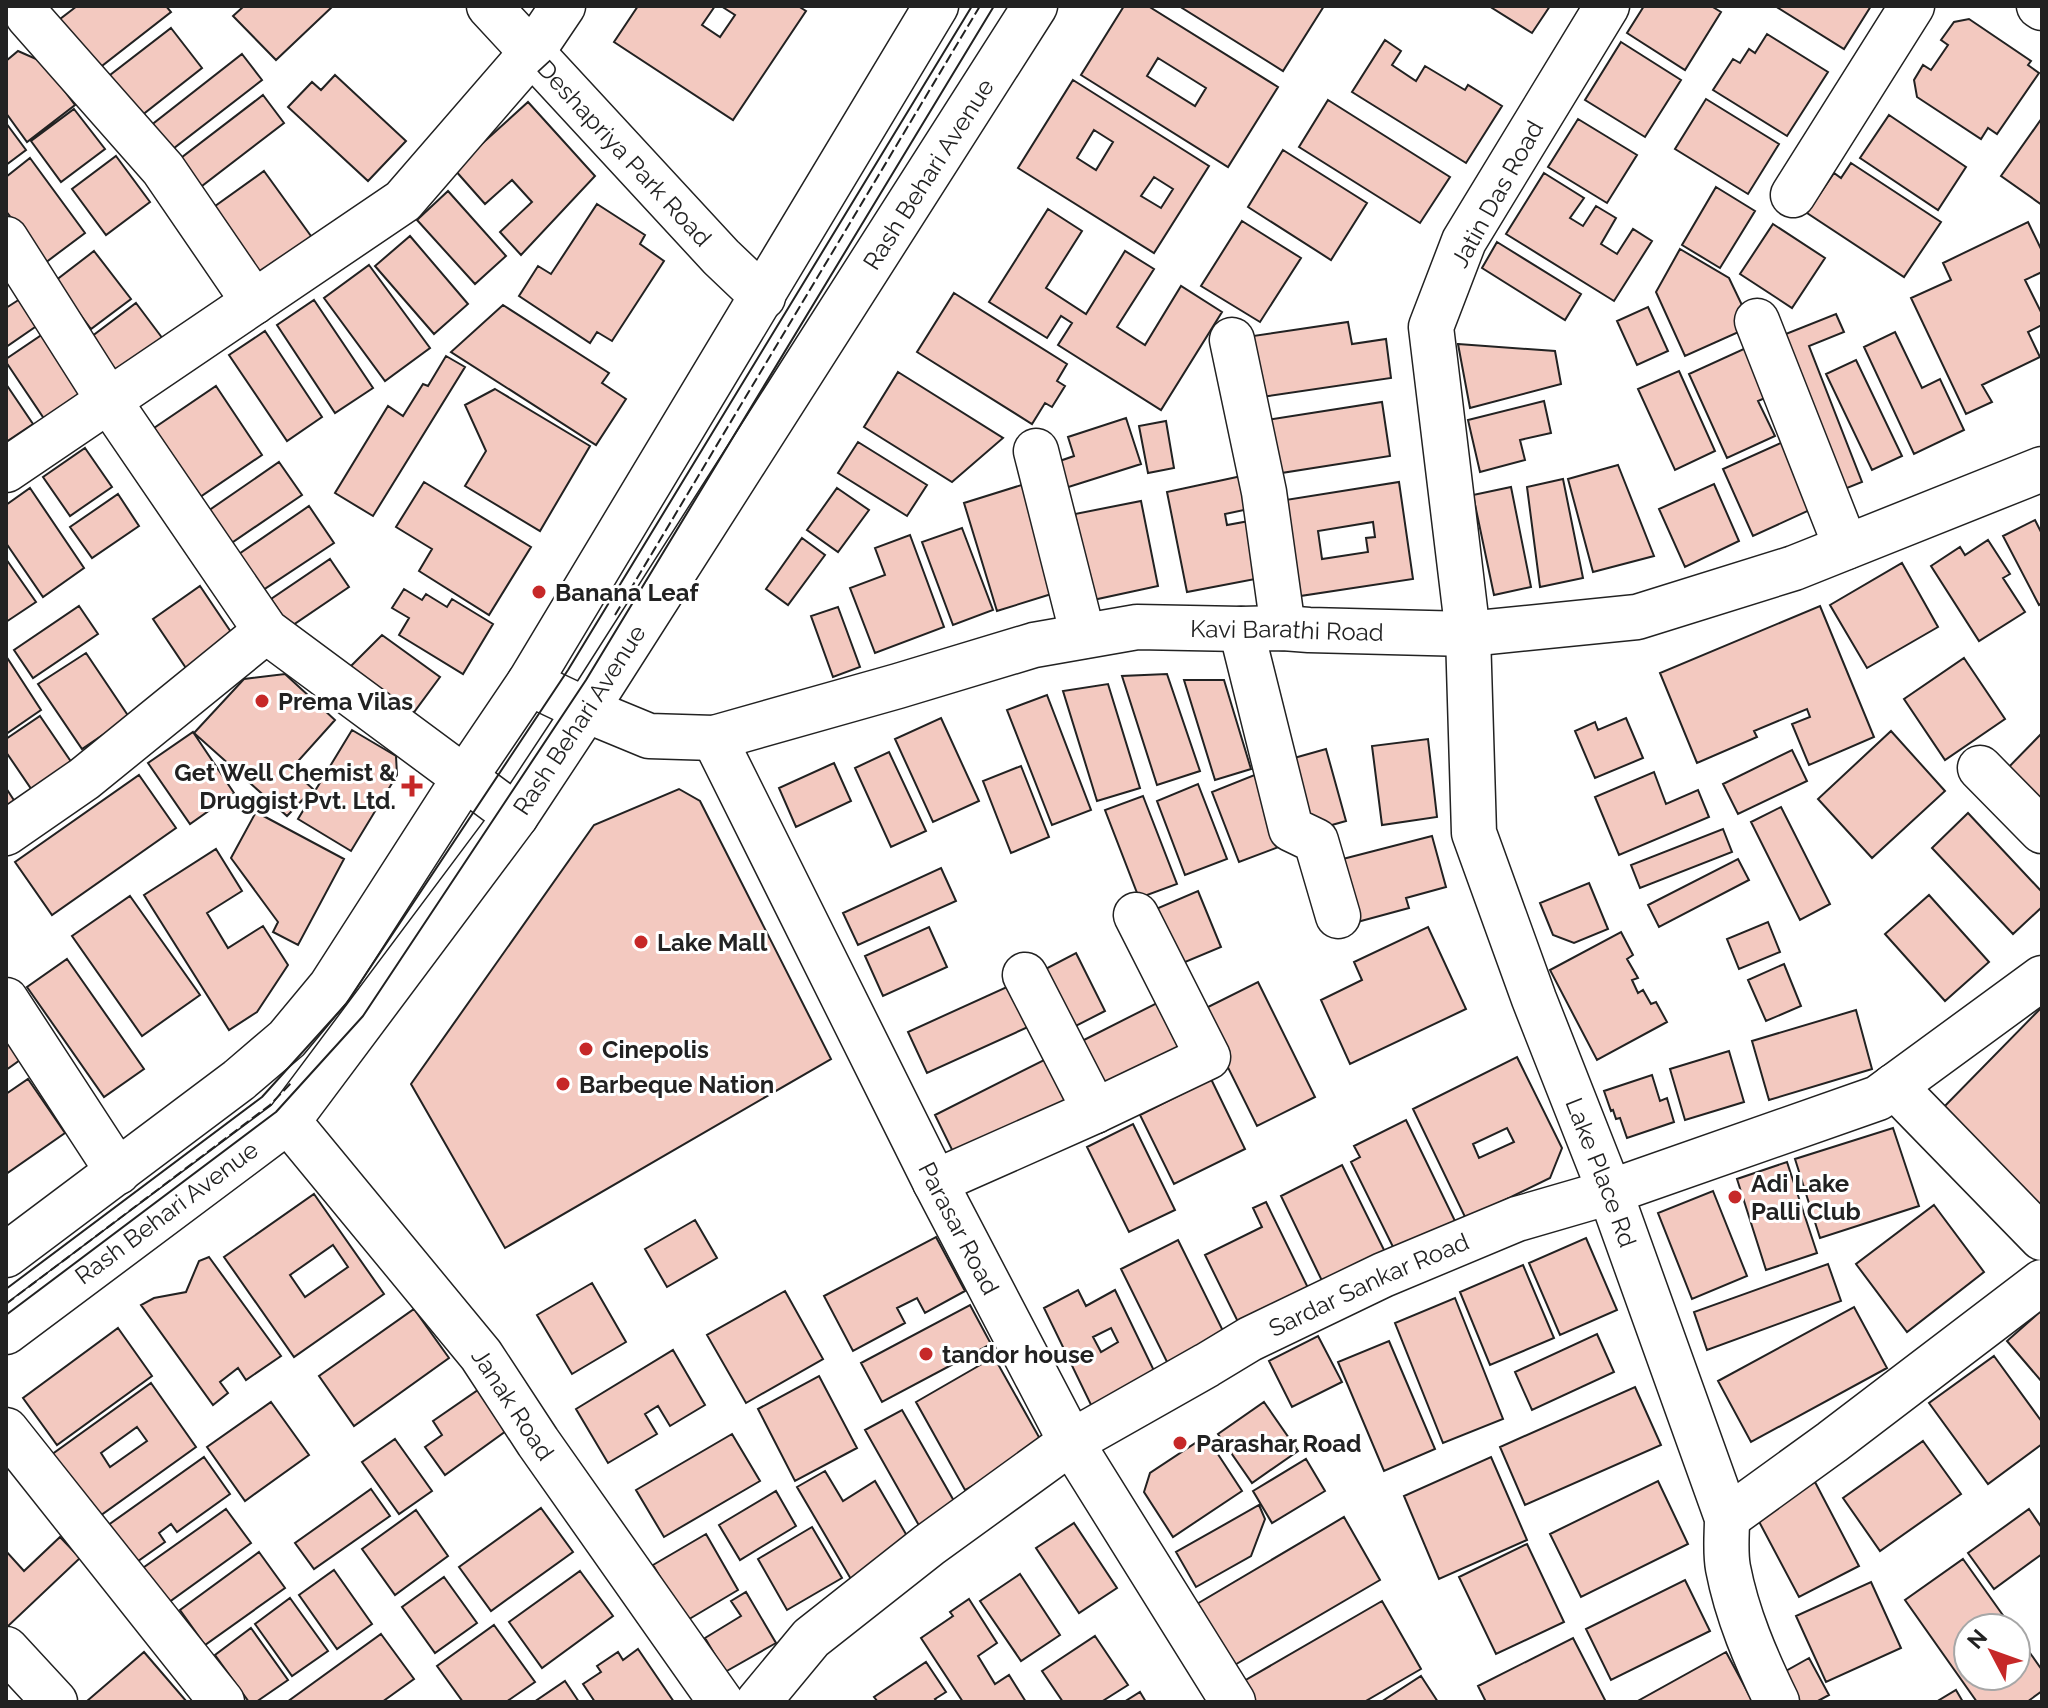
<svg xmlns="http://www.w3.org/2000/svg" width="2048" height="1708" font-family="Raleway,sans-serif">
  <rect width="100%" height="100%" fill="#fff"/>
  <!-- building -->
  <path fill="#f3c9c0" stroke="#222" stroke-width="2" fill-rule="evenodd" d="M77 6H166L171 12 89 76 51 26Z
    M244 6H333L276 60 233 16Z
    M638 6H715L702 25 720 37 735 15 721 6H798L806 11 733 120 614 42Z
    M1124 6H1148L1278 87 1228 167 1081 75ZM1158 58 1206 88 1195 106 1147 76Z
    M1179 6H1324L1283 71Z
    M1489 6H1550L1532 33Z
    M1644 6H1711L1721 12 1685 70 1627 33Z
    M1775 6H1871L1844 49Z
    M1969 19 2031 61 2028 65 2039 73 1997 134 1988 128 1981 139 1917 97 1914 80 1923 65 1931 70 1948 45 1941 40 1954 22Z
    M171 28 202 68 132 123 101 82Z
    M1767 34 1828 72 1787 136 1713 90 1733 59 1740 63 1749 49 1755 53Z
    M1385 40 1401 51 1392 65 1416 81 1425 66 1465 90 1468 85 1502 106 1466 163 1352 92Z
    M1621 42 1681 80 1645 137 1585 100Z
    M18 51 43 62 75 105 27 142 6 113V61Z
    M242 54 262 80 165 155 145 130Z
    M335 75 406 141 368 181 288 107 312 82 321 90Z
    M1073 80 1209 166 1154 253 1018 168ZM1094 130 1113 142 1096 170 1077 158ZM1154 177 1173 189 1161 208 1141 196Z
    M263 95 284 123 198 189 177 161Z
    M1706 99 1779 144 1748 194 1675 149Z
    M1328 100 1450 177 1420 223 1299 147Z
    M528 102 595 176 521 255 500 232 532 202 512 180 485 204 454 169Z
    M74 109 105 149 61 182 31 141Z
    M1889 115 1966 167 1938 210 1860 158Z
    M2042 118V205L2001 176Z
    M1578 119 1637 155 1607 203 1548 167Z
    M6 123 26 150 6 165Z
    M1283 150 1367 203 1331 260 1248 207Z
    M116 156 150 202 106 235 72 189Z
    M30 158 85 233 45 263 6 211V177Z
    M1851 163 1941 222 1904 277 1807 213 1834 173 1841 178Z
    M264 171 316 243 263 282 211 209Z
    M1544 173 1584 198 1570 218 1583 226 1596 206 1616 218 1601 244 1617 254 1633 229 1652 241 1614 301 1506 234Z
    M1716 187 1755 211 1720 268 1682 245Z
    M448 191 506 256 475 284 417 220Z
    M597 204 645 235 640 244 664 261 612 341 597 332 590 343 519 296 538 266 551 274Z
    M1048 209 1082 231 1046 288 1086 314 1125 251 1154 269 1117 327 1145 345 1181 286 1222 312 1161 410 1058 345 1072 323 1061 316 1047 338 989 302Z
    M1242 221 1301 258 1260 322 1201 286Z
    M2028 222 2042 251V272L2025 280 2042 314V325L2028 332 2040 357 1982 385 1992 402 1966 414 1911 298 1951 280 1943 263Z
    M1773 224 1825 258 1792 308 1740 274Z
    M410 236 468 304 434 334 375 266Z
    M1497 242 1581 294 1565 320 1482 268Z
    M1680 249 1729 278 1752 326 1685 356 1656 292Z
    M94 251 131 299 91 329 55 281Z
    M369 265 430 348 385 381 324 298Z
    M954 293 1067 364 1057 381 1065 386 1052 407 1045 403 1032 424 917 352Z
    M20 299 38 325 6 347V308Z
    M314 300 373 388 335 413 277 325Z
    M136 303 166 343 121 377 91 337Z
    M503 305 609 373 602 383 626 399 596 445 451 352Z
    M1648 307 1668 351 1637 365 1617 321Z
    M1836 314 1844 332 1809 346 1862 482 1832 494 1771 340Z
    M1348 322 1352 344 1386 339 1391 378 1262 397 1253 336Z
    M265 331 322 417 287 441 229 355Z
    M46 332 88 395 47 423 6 362V359Z
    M1895 332 1922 388 1940 379 1964 430 1914 454 1864 347Z
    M1759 342 1781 391 1758 401 1775 436 1727 458 1689 374Z
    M1458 344 1555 351 1561 384 1470 408Z
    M446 356 465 367 373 516 335 493 388 406 403 416 423 384 428 386Z
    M1856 360 1902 456 1872 470 1826 374Z
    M1679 371 1715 451 1675 470 1638 389Z
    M898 372 1003 438 952 482 864 427Z
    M6 384 33 424 6 442Z
    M216 386 262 455 200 497 154 428Z
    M495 389 590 446 540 531 465 486 486 451 465 405Z
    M1544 401 1551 433 1520 440 1525 460 1480 472 1468 420Z
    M1382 402 1390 456 1275 474 1267 420Z
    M1126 418 1141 464 1059 490 1051 464 1074 456 1068 437Z
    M1166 421 1174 468 1148 473 1139 426Z
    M858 442 927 485 907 516 838 473Z
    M1783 442 1814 508 1753 536 1723 469Z
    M85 448 112 487 70 516 43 477Z
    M279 462 302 495 230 544 208 511Z
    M1618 465 1654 556 1593 572 1568 479Z
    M1251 474 1258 507 1225 514 1227 525 1260 519 1271 576 1187 592 1167 492Z
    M1563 479 1583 578 1540 587 1527 487Z
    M424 482 531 547 489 615 419 571 432 549 396 527Z
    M1399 482 1413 579 1287 598 1273 502ZM1373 522 1375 537 1366 538 1368 552 1322 559 1318 531Z
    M1028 483 1061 591 997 611 964 503Z
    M1714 484 1739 541 1685 567 1659 509Z
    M1511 487 1531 587 1494 595 1473 495Z
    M30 488 84 568 43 597 6 543V505Z
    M837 488 869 510 838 552 807 530Z
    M118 494 139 526 92 558 70 527Z
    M1141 501 1158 586 1093 600 1075 514Z
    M309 506 334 543 260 592 236 556Z
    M2035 520 2042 534V603L2039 605 2003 536Z
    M962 528 993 610 953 625 922 542Z
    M910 535 944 627 875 653 850 588 885 575 875 548Z
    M802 538 825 555 788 605 766 589Z
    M1988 540 2010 574 2003 578 2025 612 1979 641 1931 566 1960 547 1965 555Z
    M6 559 36 602 6 622Z
    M330 559 349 587 290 627 271 599Z
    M1902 563 1938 627 1867 668 1830 605Z
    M200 586 237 641 190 674 153 619Z
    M404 589 422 600 426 594 447 607 452 599 493 624 463 674 399 635 409 618 392 608Z
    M79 606 98 634 33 678 14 650Z
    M1820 606 1874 737 1809 765 1792 724 1810 717 1807 709 1754 731 1757 737 1697 763 1660 673Z
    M838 607 860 667 833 677 811 616Z
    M382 635 440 677 409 719 345 672Z
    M86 653 129 717 82 749 38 684Z
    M6 656 41 710 6 734Z
    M1964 658 2005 719 1945 760 1904 699Z
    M285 674 335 720 291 769 313 789 287 816 194 733 244 679Z
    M1167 674 1200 771 1157 785 1122 676Z
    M1184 680H1224L1251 769 1215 780Z
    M1108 684 1140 788 1097 801 1063 691Z
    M1047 695 1091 810 1052 825 1007 710Z
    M40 716 74 766 34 793 6 752V739Z
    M941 718 979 801 933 822 895 739Z
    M1626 718 1643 758 1595 778 1575 731 1595 722 1598 730Z
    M352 730 396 756 397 775 351 851 298 819Z
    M1891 731 1945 791 1872 858 1818 799Z
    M193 732 234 793 190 824 148 763Z
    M2042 733V812L2003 773Z
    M1428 739 1437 817 1382 825 1372 746Z
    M1326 749 1346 821 1307 832 1287 760Z
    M1792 750 1807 781 1738 814 1723 784Z
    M889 752 926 831 891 847 855 768Z
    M834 763 851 801 796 827 779 788Z
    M1021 766 1049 837 1011 853 983 781Z
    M1654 772 1666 804 1698 790 1709 817 1619 855 1595 797Z
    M1257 774 1284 845 1239 862 1212 792Z
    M139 775 176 828 52 915 15 862Z
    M1198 784 1227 859 1185 875 1157 801Z
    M6 788 17 805 6 812Z
    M679 789 700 801 831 1059 505 1248 411 1084 594 825Z
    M1143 796 1177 884 1139 898 1105 810Z
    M1781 807 1830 904 1800 920 1751 822Z
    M256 812 344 859 298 945 273 932 278 922 231 858Z
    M1968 813 2042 892V907L2013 934 1932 848Z
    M1723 829 1732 852 1640 888 1631 865Z
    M1432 836 1446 887 1406 898 1409 908 1350 924 1335 861Z
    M216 849 242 891 207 913 228 948 263 926 288 965 257 1012 229 1030 144 895Z
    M1738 859 1749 880 1659 927 1648 905Z
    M941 868 956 901 858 945 843 913Z
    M1589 883 1608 929 1574 943 1553 935 1540 903Z
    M1198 891 1221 947 1178 965 1156 909Z
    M1929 895 1989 962 1945 1001 1885 934Z
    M130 896 200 995 142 1036 72 936Z
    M1768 922 1780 952 1739 969 1727 939Z
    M929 927 947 967 883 996 865 956Z
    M1428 927 1466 1009 1350 1064 1321 1000 1362 980 1354 962Z
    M1621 932 1633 955 1627 959 1638 978 1632 980 1638 993 1643 990 1651 1004 1656 1002 1667 1022 1597 1060 1550 970Z
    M1076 953 1105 1011 1064 1032 1036 974Z
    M67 959 144 1069 104 1097 27 987Z
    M1784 964 1801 1006 1766 1021 1748 980Z
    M1258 982 1315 1097 1257 1126 1200 1011Z
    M1009 986 1028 1027 927 1073 908 1032Z
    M1161 1001 1189 1057 1101 1100 1074 1045Z
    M2042 1007V1214L1938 1113Z
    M1856 1010 1872 1069 1769 1100 1752 1041Z
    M6 1039 20 1060 6 1070Z
    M1729 1051 1744 1102 1685 1120 1670 1069Z
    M1058 1053 1082 1101 959 1164 935 1115Z
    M1517 1057 1562 1148 1550 1178 1466 1219 1413 1109ZM1507 1128 1514 1142 1479 1158 1473 1144Z
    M1652 1075 1660 1101 1667 1098 1674 1122 1627 1138 1620 1118 1616 1119 1613 1110 1611 1111 1604 1091Z
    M28 1079 65 1133 6 1174V1094Z
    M1211 1079 1245 1149 1174 1184 1140 1115Z
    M1406 1120 1456 1223 1396 1253 1351 1162 1360 1157 1354 1146Z
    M1133 1124 1175 1210 1129 1232 1087 1147Z
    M1893 1128 1919 1206 1820 1238 1795 1159Z
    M1787 1162 1817 1253 1766 1270 1737 1179Z
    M1342 1165 1387 1256 1325 1287 1281 1196Z
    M1713 1191 1747 1276 1692 1299 1658 1213Z
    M314 1194 384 1294 294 1357 224 1257ZM333 1245 348 1267 305 1297 290 1275Z
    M1266 1202 1312 1296 1242 1330 1205 1255 1262 1227 1253 1208Z
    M1934 1205 1984 1272 1907 1332 1856 1264Z
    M695 1220 717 1258 667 1287 645 1249Z
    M936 1237 965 1291 925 1313 917 1298 897 1308 905 1323 853 1351 824 1296Z
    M1586 1238 1617 1310 1560 1335 1529 1263Z
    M1178 1240 1229 1343 1172 1372 1121 1269Z
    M209 1257 281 1356 246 1380 238 1368 220 1382 228 1393 213 1405 141 1305 154 1298 186 1292 199 1261Z
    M1828 1264 1841 1301 1707 1350 1694 1312Z
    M1523 1265 1554 1338 1490 1365 1460 1292Z
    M592 1283 626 1342 572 1374 537 1315Z
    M1078 1290 1086 1306 1115 1290 1158 1379 1094 1411 1044 1308ZM1111 1328 1118 1342 1101 1352 1093 1337Z
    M785 1291 823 1359 746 1403 707 1335Z
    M1455 1298 1503 1419 1443 1443 1395 1323Z
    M970 1305 991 1344 882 1402 861 1363Z
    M1854 1307 1887 1368 1751 1442 1718 1381Z
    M414 1309 449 1358 354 1426 319 1376Z
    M2042 1310V1382L2007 1341Z
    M118 1328 152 1376 57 1445 23 1398Z
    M1597 1334 1614 1372 1532 1410 1515 1372Z
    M1318 1336 1342 1382 1292 1407 1269 1361Z
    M1389 1341 1435 1449 1384 1471 1338 1362Z
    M673 1350 705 1405 670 1426 658 1406 645 1414 657 1434 608 1463 576 1409Z
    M1994 1356 2042 1422V1444L1988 1484 1929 1403Z
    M994 1357 1044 1446 965 1490 916 1402Z
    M819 1376 857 1448 795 1481 758 1409Z
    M151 1383 196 1447 97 1518 51 1455ZM137 1427 147 1441 110 1467 101 1453Z
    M1635 1387 1661 1445 1525 1505 1500 1447Z
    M478 1390 506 1431 445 1475 425 1447 442 1435 433 1421Z
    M271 1402 309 1455 245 1501 207 1447Z
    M1264 1402 1298 1451 1252 1483 1218 1434Z
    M902 1410 958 1508 921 1529 865 1430Z
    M732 1434 760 1481 664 1537 636 1490Z
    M1206 1436 1242 1491 1173 1537 1144 1492 1150 1473Z
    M395 1439 432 1491 399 1514 362 1462Z
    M1923 1441 1961 1494 1880 1551 1843 1498Z
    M204 1457 230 1494 177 1532 171 1524 159 1533 165 1542 131 1566 104 1528Z
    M1491 1457 1527 1540 1439 1579 1404 1496Z
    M1306 1459 1325 1491 1272 1523 1253 1491Z
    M825 1471 843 1501 875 1481 910 1541 855 1586 797 1487Z
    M1658 1481 1688 1544 1581 1597 1550 1534Z
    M1815 1482 1859 1566 1799 1597 1755 1514Z
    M371 1489 390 1516 314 1569 295 1543Z
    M776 1491 796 1526 740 1560 719 1525Z
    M1259 1505 1265 1519 1251 1556 1196 1587 1176 1552Z
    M541 1508 573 1552 491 1611 459 1567Z
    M226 1509 251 1543 165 1605 140 1570Z
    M2029 1509 2042 1528V1554L1994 1589 1968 1553Z
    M416 1510 448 1556 395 1595 362 1549Z
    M1344 1517 1380 1580 1221 1673 1185 1611Z
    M1074 1523 1117 1588 1079 1613 1036 1548Z
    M812 1527 842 1578 787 1610 758 1559Z
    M706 1534 738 1590 686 1621 653 1565Z
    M60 1537 80 1558 6 1628V1551L24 1571Z
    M1527 1544 1564 1622 1496 1654 1459 1577Z
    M259 1552 285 1588 205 1645 180 1610Z
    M1963 1559 2012 1628H1968V1676H2016V1633L2042 1670V1691L2027 1702H1977L1905 1600Z
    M334 1570 372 1624 337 1649 299 1595Z
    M580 1571 613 1616 542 1668 509 1622Z
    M1020 1574 1060 1635 1021 1661 980 1601Z
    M444 1577 477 1623 435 1653 402 1607Z
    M1685 1580 1710 1631 1611 1680 1586 1629Z
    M1871 1582 1901 1648 1826 1682 1796 1616Z
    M746 1592 776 1643 725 1672 705 1638 741 1616 731 1601Z
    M290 1598 328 1651 292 1676 255 1624Z
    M969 1599 997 1643 978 1656 995 1684 1009 1675 1026 1702H963L921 1638 953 1616 950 1612Z
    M1382 1601 1421 1669 1364 1702H1247L1237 1685Z
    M494 1625 535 1682 506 1702H463L437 1666Z
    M251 1628 288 1680 256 1702H249L215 1655Z
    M381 1634 414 1679 382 1702H287Z
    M1095 1636 1128 1685 1101 1702H1063L1042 1671Z
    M1573 1638 1606 1702H1486L1478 1686Z
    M638 1649 674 1702H595L583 1684 601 1672 597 1666 618 1652 623 1660Z
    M144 1652 187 1702H88L87 1701Z
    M1726 1652 1753 1702H1636Z
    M1809 1658 1829 1695 1816 1702H1789L1775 1677Z
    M926 1662 946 1692 935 1699 937 1702H878L874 1697Z
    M1421 1676 1438 1702H1381Z
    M565 1681 579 1702H534Z
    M1956 1690 1963 1702H1936Z
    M1140 1692 1146 1702H1124Z"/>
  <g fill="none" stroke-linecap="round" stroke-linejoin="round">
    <!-- minor casing -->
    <g stroke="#222" stroke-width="47">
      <g id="minor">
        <path id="s1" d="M489 6 721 257 763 297"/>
        <path id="s2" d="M1607 6 1464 241 1431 327 1468 634 1474 833 1534 999 1610 1192 1727 1518C1727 1534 1725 1552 1728 1568 1737 1615 1756 1659 1777 1702"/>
        <path d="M2039 6 2042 8"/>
        <path d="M28 16 163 169 254 302"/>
        <path d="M1793 195 1912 6"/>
        <path d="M6 239 109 401 266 631 516 816"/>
        <path d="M1757 321 1846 547"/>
        <path d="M1232 340 1264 492 1283 628"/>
        <path d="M1036 451 1083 636"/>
        <path d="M6 470 403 201 532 52 563 6"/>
        <path d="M1241 629 1291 829 1316 841 1338 916"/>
        <path id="s3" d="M529 683 586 710 649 736 714 738 898 686 1034 645 1137 627 1241 629 1283 628 1309 630 1468 634 1637 617 1794 568 2042 469"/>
        <path id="s4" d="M714 738 935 1182 1071 1442 1233 1702"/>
        <path d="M1980 768 2042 831"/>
        <path d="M6 833 84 779 266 631"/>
        <path d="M1025 975 1095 1111"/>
        <path d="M6 1000 118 1172"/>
        <path d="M1894 1086 2042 1238"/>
        <path id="s5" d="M288 1121 481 1355 538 1442 721 1702"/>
        <path d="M935 1182 1095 1111 1208 1057 1136 915"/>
        <path d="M6 1430 222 1702"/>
        <path d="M1727 1518 1832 1442 2042 1282"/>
        <path d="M6 1649 55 1702"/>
        <path id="s6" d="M758 1702 811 1638 929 1545 1071 1442 1207 1365 1250 1339 1383 1275 1517 1219 1610 1192 1878 1098 2042 978"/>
      </g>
    </g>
    <!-- major casing -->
    <g stroke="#222" stroke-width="47">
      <g id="major">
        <path d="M6 1255 239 1080 287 1039 331 986 464 779 529 683 936 6"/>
        <path id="s7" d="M6 1332 288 1121 516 816 586 710 1035 6"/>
      </g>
    </g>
    <!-- minor -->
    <use href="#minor" stroke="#fff" stroke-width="44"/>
    <!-- major -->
    <use href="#major" stroke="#fff" stroke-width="44"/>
    <!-- tram -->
    <path stroke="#222" stroke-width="2" d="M6 1289 262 1097 346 1004 568 670 972 6
      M6 1315 276 1112 363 1016 586 680 994 6"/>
    <!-- fence -->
    <path stroke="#222" stroke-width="2" stroke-dasharray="10 4" stroke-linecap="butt" d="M615 615 980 6
      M6 1304 270 1105 292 1082"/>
  </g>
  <!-- markers -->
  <g fill="#c62828" stroke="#fff" stroke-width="3">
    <circle cx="539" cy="592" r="8"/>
    <circle cx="262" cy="701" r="8"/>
    <path d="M408 774h8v8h8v8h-8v8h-8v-8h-8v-8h8z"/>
    <circle cx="641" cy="942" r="8"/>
    <circle cx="586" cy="1049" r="8"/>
    <circle cx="563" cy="1084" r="8"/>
    <circle cx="1735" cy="1197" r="8"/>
    <circle cx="926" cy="1354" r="8"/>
    <circle cx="1180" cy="1443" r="8"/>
  </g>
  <g text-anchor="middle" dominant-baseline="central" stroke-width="6" stroke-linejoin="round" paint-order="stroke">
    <!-- street labels -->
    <g font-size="24" fill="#222" stroke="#fff">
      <text stroke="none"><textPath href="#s1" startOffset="200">Deshapriya Park Road</textPath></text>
      <text stroke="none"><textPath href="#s7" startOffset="1496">Rash Behari Avenue</textPath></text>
      <text transform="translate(1497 194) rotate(-61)">Jatin Das Road</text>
      <text stroke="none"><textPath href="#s3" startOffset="784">Kavi Barathi Road</textPath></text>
      <text stroke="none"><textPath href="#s7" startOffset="848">Rash Behari Avenue</textPath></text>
      <text stroke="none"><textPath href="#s2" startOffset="1238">Lake Place Rd</textPath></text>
      <text stroke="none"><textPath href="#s7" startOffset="200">Rash Behari Avenue</textPath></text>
      <text stroke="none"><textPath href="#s4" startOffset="548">Parasar Road</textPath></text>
      <text stroke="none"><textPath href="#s6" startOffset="746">Sardar Sankar Road</textPath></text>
      <text stroke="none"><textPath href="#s5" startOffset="362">Janak Road</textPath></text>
    </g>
    <!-- poi labels -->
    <g font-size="24" font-weight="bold" fill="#222" stroke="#fff" text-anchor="start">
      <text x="555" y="592">Banana Leaf</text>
      <text x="278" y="701">Prema Vilas</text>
      <text x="396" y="772" text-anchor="end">Get Well Chemist &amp;<tspan x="396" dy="28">Druggist Pvt. Ltd.</tspan></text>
      <text x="657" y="942">Lake Mall</text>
      <text x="602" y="1049">Cinepolis</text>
      <text x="579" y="1084">Barbeque Nation</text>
      <text x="1751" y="1183">Adi Lake<tspan x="1751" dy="28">Palli Club</tspan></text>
      <text x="942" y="1354">tandor house</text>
      <text x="1196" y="1443">Parashar Road</text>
    </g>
  </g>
  <!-- border -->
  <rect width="2048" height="1708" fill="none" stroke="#222222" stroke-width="16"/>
  <!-- north arrow -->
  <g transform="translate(1992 1652) rotate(311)"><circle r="38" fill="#ffffff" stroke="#a7a7a7" stroke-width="2"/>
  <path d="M0-6L14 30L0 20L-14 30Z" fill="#c62828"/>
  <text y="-12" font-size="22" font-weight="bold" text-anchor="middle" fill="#222222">N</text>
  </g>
</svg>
